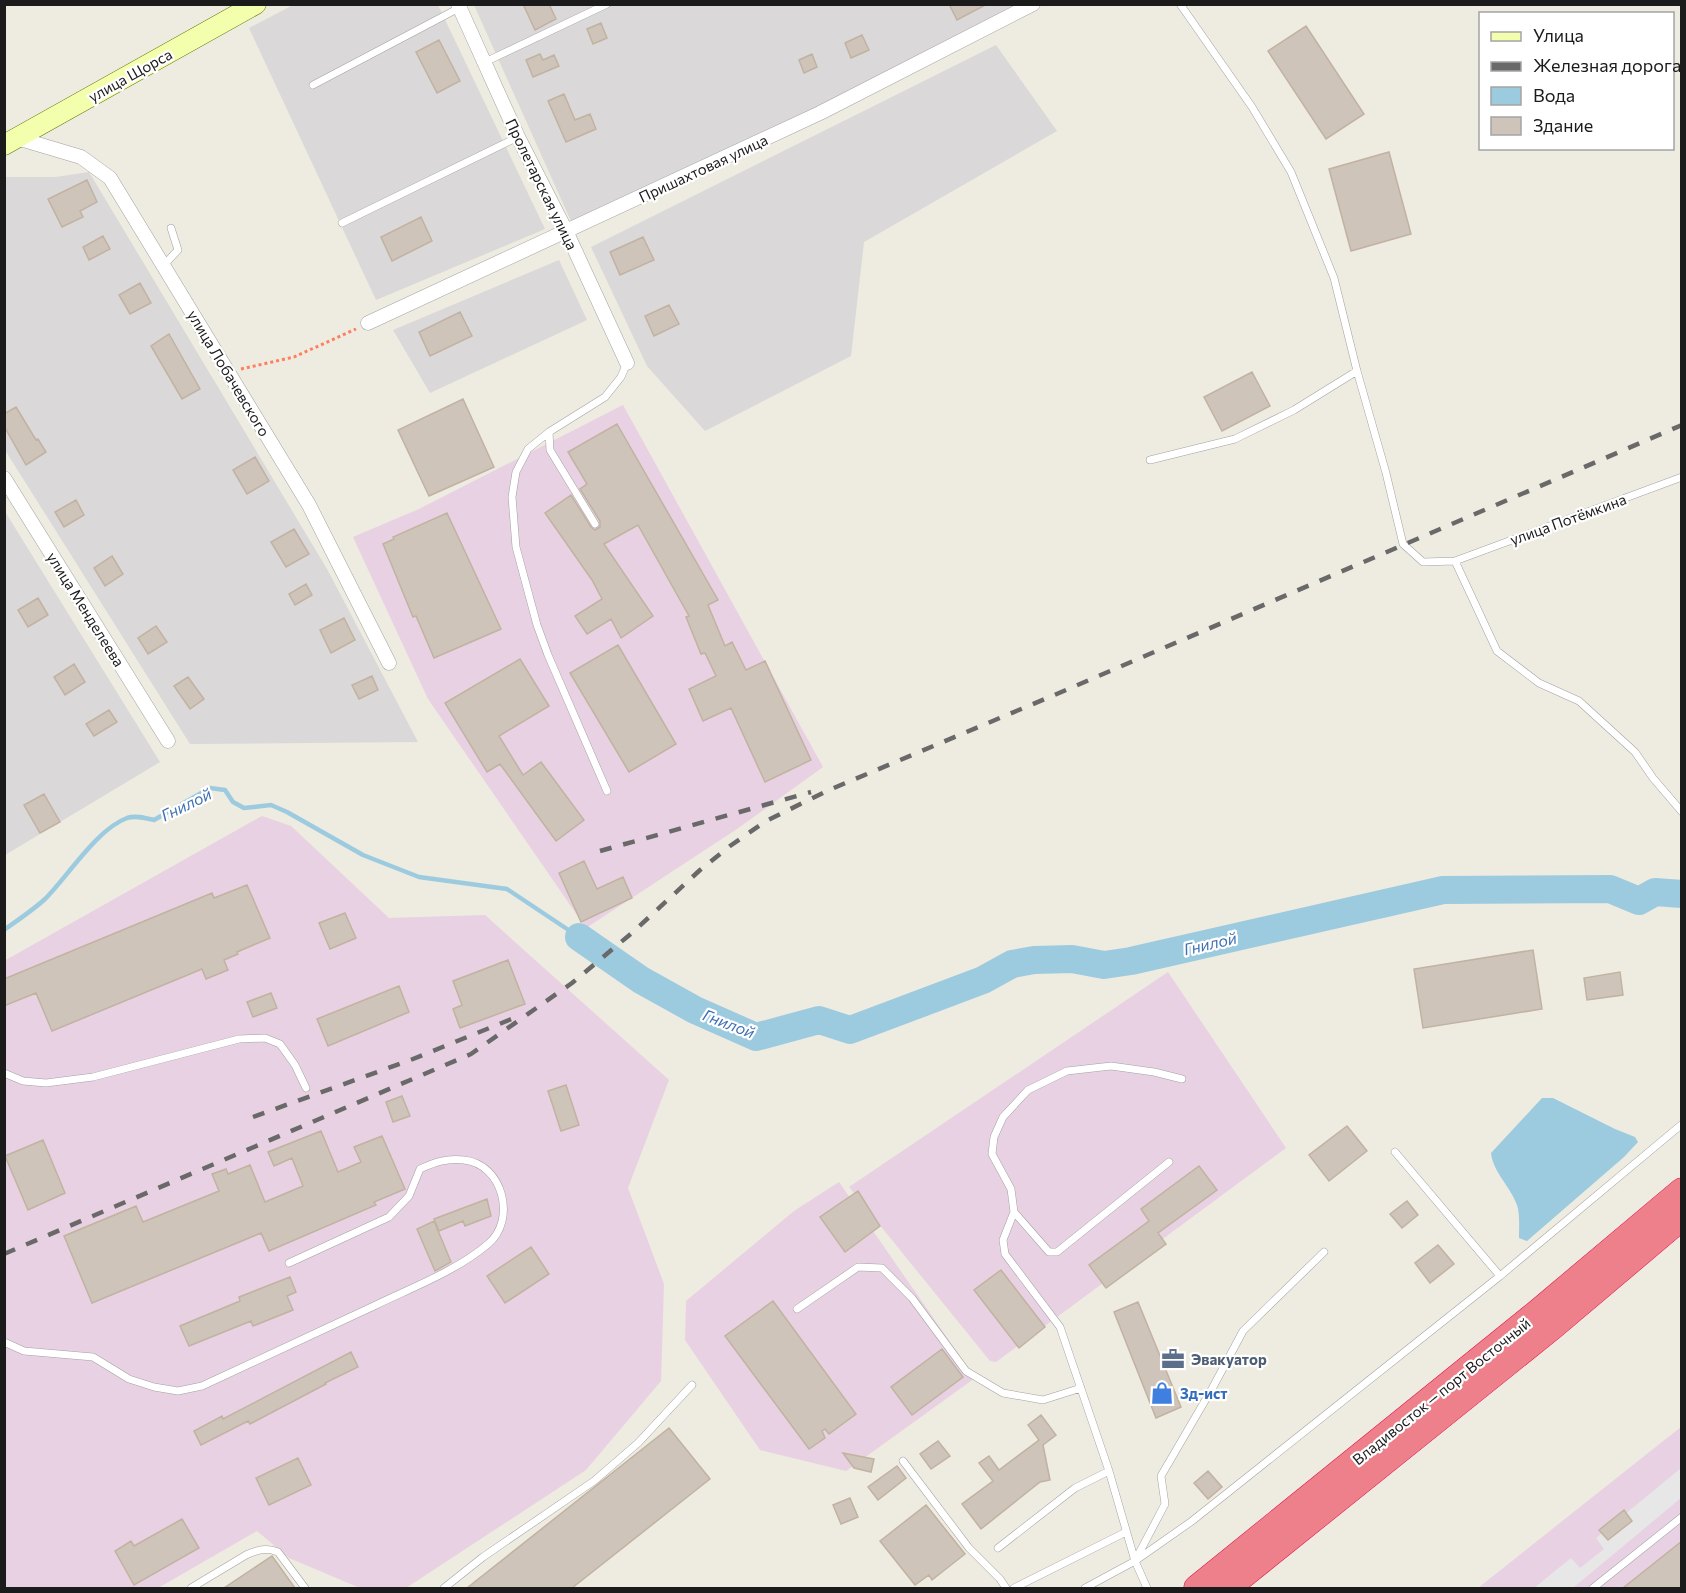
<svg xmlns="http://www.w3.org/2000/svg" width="1686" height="1593" font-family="Commissioner,sans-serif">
  <rect width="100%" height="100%" fill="#eeebe0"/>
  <!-- residential -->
  <path fill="#dad8d8" d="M293 5H438L545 229 376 300 249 28Z
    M474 5H1020L575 230Z
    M996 45 1057 131 864 242 851 356 705 431 647 366 591 247Z
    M89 172 327 569 418 742 190 744 5 450V177H56Z
    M559 260 587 320 430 393 393 330Z
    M4 510 160 762 5 855H4Z"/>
  <!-- industrial -->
  <path fill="#e8d1e2" d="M623 405 823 767 737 829 586 928 428 699 353 537 419 509Z
    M262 816 291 826 389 918 485 915 669 1080 628 1188 664 1284 661 1381 586 1470 406 1588H360L289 1558 257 1531 158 1588H5L4 961Z
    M1168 972 1286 1148 996 1362 990 1361 849 1187Z
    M839 1182 975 1378 846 1471 760 1450 685 1340 686 1301 794 1211Z
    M1681 1427V1588H1478L1638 1461Z"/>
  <!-- parking -->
  <path fill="#e7e7e7" d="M1681 1468V1498L1573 1588H1534L1571 1558 1580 1568 1604 1549 1596 1538Z"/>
  <!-- water -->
  <path fill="#9ccbe0" d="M1542 1098H1553L1615 1129 1635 1137 1638 1142 1624 1157 1527 1241 1519 1238C1519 1228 1520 1214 1517 1205 1510 1186 1493 1172 1491 1153Z"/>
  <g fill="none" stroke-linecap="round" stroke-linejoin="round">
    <!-- stream -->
    <path stroke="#9ccbe0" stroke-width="4.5" d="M4 930C18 920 33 910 45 899 68 876 97 829 127 818 136 815 146 818 154 820L210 788 225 790 233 802 244 808 271 805 287 812 363 855 419 877 507 889 579 937"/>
    <!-- river -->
    <path stroke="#9ccbe0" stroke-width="28" d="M579 937 641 980 695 1010 756 1037 819 1020 850 1030 983 980 1012 964 1034 960 1072 959 1104 965 1131 961 1443 890 1610 889 1639 901 1655 892 1682 894"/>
  </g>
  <!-- building -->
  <path fill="#cec4b9" stroke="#c1b2a1" stroke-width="1.5" d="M523 4H549L556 19 535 30Z
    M949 4H987L957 20Z
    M601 23 607 38 593 44 587 29Z
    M1306 26 1364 114 1326 139 1268 51Z
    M862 35 869 50 851 58 845 43Z
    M439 40 460 81 437 93 416 52Z
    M540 54 543 60 554 55 559 66 533 77 526 60Z
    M812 54 817 67 804 73 799 60Z
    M564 94 575 120 590 114 596 129 566 142 548 101Z
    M1389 152 1411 234 1351 251 1329 169Z
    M87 180 97 202 80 211 83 217 62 227 48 199Z
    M421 217 432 241 392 261 381 237Z
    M103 236 110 249 89 260 83 247Z
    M643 237 654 260 620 275 610 252Z
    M140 283 151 303 130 314 119 295Z
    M669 305 679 324 654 336 645 316Z
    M460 312 472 336 430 356 419 332Z
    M169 334 200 389 182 399 151 346Z
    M1252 372 1270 406 1222 431 1204 397Z
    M463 399 494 467 429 496 398 430Z
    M16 407 36 440 38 439 46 452 26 465 4 426V414Z
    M617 424 718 600 708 605 725 646 732 642 746 670 765 661 811 760 765 782 731 708 703 721 689 689 716 676 705 653 701 654 686 617 689 616 638 525 604 544 653 616 621 638 611 619 587 634 575 616 602 599 592 580 545 513 571 495 591 527 595 530 600 527V521L580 489 587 484 568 452Z
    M255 457 269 481 247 494 233 470Z
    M76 500 84 515 64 527 55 512Z
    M447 513 501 629 434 658 416 616 413 617 383 544 394 539 393 537Z
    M294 529 309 554 286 567 271 542Z
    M112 556 123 574 105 586 94 568Z
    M306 584 312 595 295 605 289 594Z
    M38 598 48 615 28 627 18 610Z
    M344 618 355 640 331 653 320 630Z
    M156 626 167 642 148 654 138 638Z
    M618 645 676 744 629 772 570 673Z
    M520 659 549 706 499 736 523 775 541 762 584 820 556 841 500 764 487 772 445 703Z
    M74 664 85 682 65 695 54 677Z
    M372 676 378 690 359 699 352 685Z
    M188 677 204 699 190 709 174 686Z
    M109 710 117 722 94 736 86 724Z
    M44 794 60 822 40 833 24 805Z
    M584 861 597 889 623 877 632 898 581 922 559 873Z
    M247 885 270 938 237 952 238 954 224 960 228 970 206 979 202 969 52 1031 36 993 4 1006V979L212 893 214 898Z
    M345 913 356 938 330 949 319 923Z
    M1533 950 1542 1009 1423 1028 1414 969Z
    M508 960 525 1004 460 1028 453 1009 462 1005 453 981Z
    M1620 972 1623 995 1587 1000 1584 978Z
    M399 986 409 1012 328 1046 317 1019Z
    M271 993 277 1008 253 1017 247 1002Z
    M566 1085 579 1125 561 1131 548 1091Z
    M402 1096 410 1116 393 1122 386 1102Z
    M1347 1126 1367 1151 1329 1181 1309 1155Z
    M321 1131 338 1172 361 1162 354 1147 382 1136 405 1189 374 1202 376 1205 269 1251 261 1233 92 1303 64 1236 136 1206 143 1222 219 1191 212 1174 226 1169 228 1174 250 1165 265 1202 303 1186 292 1158 274 1166 268 1152Z
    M43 1140 65 1193 28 1210 5 1156Z
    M1199 1166 1217 1190 1158 1233 1166 1244 1106 1288 1089 1265 1149 1221 1141 1209Z
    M858 1191 880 1226 845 1252 820 1217Z
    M487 1199 491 1216 465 1226 463 1221 439 1231 434 1219Z
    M1407 1201 1418 1215 1402 1228 1390 1214Z
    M434 1221 451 1262 435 1271 417 1229Z
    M1438 1245 1454 1264 1430 1283 1415 1263Z
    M531 1247 549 1274 505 1303 487 1276Z
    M1001 1270 1045 1327 1019 1348 974 1290Z
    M290 1277 296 1292 287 1296 293 1310 253 1326 251 1321 189 1346 180 1326 240 1301 239 1297Z
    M773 1301 856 1414 829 1434 825 1429 822 1431 825 1438 809 1449 725 1336Z
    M1138 1302 1181 1407 1156 1418 1114 1312Z
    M942 1349 963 1377 912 1415 891 1387Z
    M351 1352 358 1367 325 1383 326 1384 250 1424 248 1421 201 1445 194 1431 222 1416 223 1419Z
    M1041 1415 1056 1435 1043 1445 1050 1480 1040 1482 981 1529 962 1504 993 1481 979 1463 989 1456 999 1470 1039 1440 1028 1425Z
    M669 1428 710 1479 572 1588H467Z
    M938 1441 950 1456 931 1469 920 1454Z
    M843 1453 874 1459 871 1472 854 1468Z
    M298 1458 311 1485 269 1505 256 1478Z
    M897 1466 906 1478 878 1500 868 1487Z
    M1208 1471 1222 1487 1208 1499 1194 1483Z
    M850 1498 858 1517 841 1524 833 1505Z
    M926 1505 965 1554 932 1580 929 1575 915 1585 880 1541Z
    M1624 1510 1632 1521 1608 1540 1599 1530Z
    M182 1519 199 1548 134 1585 115 1551 131 1541 134 1546Z
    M1682 1541V1588H1623Z
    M272 1556 295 1588H224Z"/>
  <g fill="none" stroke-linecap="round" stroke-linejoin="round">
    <!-- lane casing -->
    <g stroke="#a2a2a2" stroke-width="8">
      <path id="lane" d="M1180 4 1252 107 1291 172 1334 278 1357 371 1386 473 1403 544 1423 562 1455 561 1497 651 1539 683 1579 701 1635 752 1653 778 1682 812
        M483 63 607 4
        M313 85 459 8
        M342 223 518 137
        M163 266 178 250 171 228
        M549 432 528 449 516 472 512 497 516 547 537 625 548 655 607 791
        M1150 460 1235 439 1294 410 1357 371
        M595 524 550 450 549 432 605 397 621 377 627 363
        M1455 561 1682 477
        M4 1073 23 1081 46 1083 93 1077 239 1039 265 1038 280 1044 295 1065 306 1088
        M1395 1152 1500 1276
        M1014 1212 1049 1252H1057L1169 1162
        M797 1309 858 1267 882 1268 912 1298 966 1371 1003 1393 1043 1400 1081 1388
        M4 1342 24 1351 93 1357 129 1379 154 1387 178 1391 202 1386C260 1359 318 1332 376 1305 411 1288 458 1270 488 1244 517 1220 503 1164 464 1160 447 1158 435 1162 420 1169L409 1196 389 1217 289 1263
        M903 1461 969 1548 1000 1579 1006 1588
        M998 1548 1075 1488 1109 1471
        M1136 1559 1165 1504 1161 1476 1213 1387 1243 1331 1324 1252
        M191 1588 246 1555C257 1550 267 1547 278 1552L305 1588
        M444 1588 483 1557 594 1481 638 1443 692 1385
        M1014 1588 1126 1532
        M1085 1588 1135 1561 1192 1521 1500 1276 1681 1125
        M1147 1588 1135 1561 1109 1471 1060 1327 1005 1254 1003 1240 1014 1212 1011 1189 992 1154 994 1137 1003 1117 1028 1090 1067 1071 1111 1066 1154 1072 1182 1079
        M1593 1588 1682 1517"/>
    </g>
    <!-- street casing -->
    <g stroke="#a2a2a2" stroke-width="15">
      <path id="street" d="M458 4 518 137 566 231 627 363
        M17 138 81 157 110 178 309 505 389 663
        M368 323 820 113 1033 4
        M4 478 168 741"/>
    </g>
    <!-- secondary casing -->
    <g stroke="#5f7500" stroke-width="21">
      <path id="secondary" d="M4 145 256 4"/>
    </g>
    <!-- highway casing -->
    <g stroke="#e4154b" stroke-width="27">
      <path id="highway" d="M1197 1588 1537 1313 1682 1191
        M1227 1588 1553 1326 1682 1217"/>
    </g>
    <!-- path -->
    <path stroke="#ff7e60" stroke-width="3" stroke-dasharray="3 3" stroke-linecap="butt" d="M241 369 294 357 356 329"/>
    <!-- lane -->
    <use href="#lane" stroke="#fff" stroke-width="7"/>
    <!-- street -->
    <use href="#street" stroke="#fff" stroke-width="14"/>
    <!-- secondary -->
    <use href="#secondary" stroke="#f4ffad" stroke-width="20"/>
    <!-- highway -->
    <use href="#highway" stroke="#ed808b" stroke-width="26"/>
    <!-- rail -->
    <path stroke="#696969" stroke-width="4.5" stroke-dasharray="12 12" stroke-linecap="butt" d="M600 851 811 792
      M253 1117 413 1059 514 1018
      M4 1254 471 1054 572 983 633 932 700 870 730 846 766 821 829 790 1052 696 1682 425"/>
  </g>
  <!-- icons -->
  <defs>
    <g id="office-bare" transform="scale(1.8)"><path d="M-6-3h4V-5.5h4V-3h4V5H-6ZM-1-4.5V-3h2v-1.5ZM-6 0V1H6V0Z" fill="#5c6f8a" stroke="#fff" stroke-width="2.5" paint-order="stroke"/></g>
    <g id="shop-bare" transform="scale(1.8)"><path d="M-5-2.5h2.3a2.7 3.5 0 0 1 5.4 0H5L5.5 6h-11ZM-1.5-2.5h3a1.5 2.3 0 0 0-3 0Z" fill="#3f7fe0" stroke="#fff" stroke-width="2.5" paint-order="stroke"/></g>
  </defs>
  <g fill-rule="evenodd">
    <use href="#office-bare" x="1173" y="1359"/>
    <use href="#shop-bare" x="1162" y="1393"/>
  </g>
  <g text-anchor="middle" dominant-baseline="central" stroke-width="4.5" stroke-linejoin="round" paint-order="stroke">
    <!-- street labels -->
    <g font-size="15" fill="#1b1b1b" stroke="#fff">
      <text transform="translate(130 75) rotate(-29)">улица Щорса</text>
      <text transform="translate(703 168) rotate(-25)">Пришахтовая улица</text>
      <text transform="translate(542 184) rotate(64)">Пролетарская улица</text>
      <text transform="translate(229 373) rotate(59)">улица Лобачевского</text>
      <text transform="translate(1568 519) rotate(-20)">улица Потёмкина</text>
      <text transform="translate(86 609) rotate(58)">улица Менделеева</text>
      <text transform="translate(1441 1391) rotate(-39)">Владивосток — порт Восточный</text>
    </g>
    <!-- service labels -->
    <g font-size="15" font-weight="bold" fill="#4e5e75" stroke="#fff" text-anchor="start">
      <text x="1191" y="1359">Эвакуатор</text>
    </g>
    <!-- shop labels -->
    <g font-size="15" font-weight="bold" fill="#366cbe" stroke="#fff" text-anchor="start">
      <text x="1180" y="1393">3д-ист</text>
    </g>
    <!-- water labels -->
    <g font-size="16" font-style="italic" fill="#4170b2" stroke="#fff">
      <text transform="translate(186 804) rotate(-26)">Гнилой</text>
      <text transform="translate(1210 943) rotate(-13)">Гнилой</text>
      <text transform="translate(729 1023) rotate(21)">Гнилой</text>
    </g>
  </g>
  <!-- border -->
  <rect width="1686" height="1593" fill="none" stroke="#1b1b1b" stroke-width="12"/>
  <!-- legend -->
  <rect x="1479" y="12" width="195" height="138" fill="#ffffff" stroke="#a4a4a4" stroke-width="1.5"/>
  <rect x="1491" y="32" width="30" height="9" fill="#f4ffad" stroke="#a4a4a4" stroke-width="1.5"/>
  <text x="1533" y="42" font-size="18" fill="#1b1b1b">Улица</text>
  <rect x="1491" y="62" width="30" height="9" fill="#696969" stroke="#a4a4a4" stroke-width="1.5"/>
  <text x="1533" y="72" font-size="18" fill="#1b1b1b">Железная дорога</text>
  <rect x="1491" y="87" width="30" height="18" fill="#9ccbe0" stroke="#a4a4a4" stroke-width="1.5"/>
  <text x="1533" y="102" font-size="18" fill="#1b1b1b">Вода</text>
  <rect x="1491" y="117" width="30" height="18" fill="#cec4b9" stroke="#a4a4a4" stroke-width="1.5"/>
  <text x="1533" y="132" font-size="18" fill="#1b1b1b">Здание</text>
</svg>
